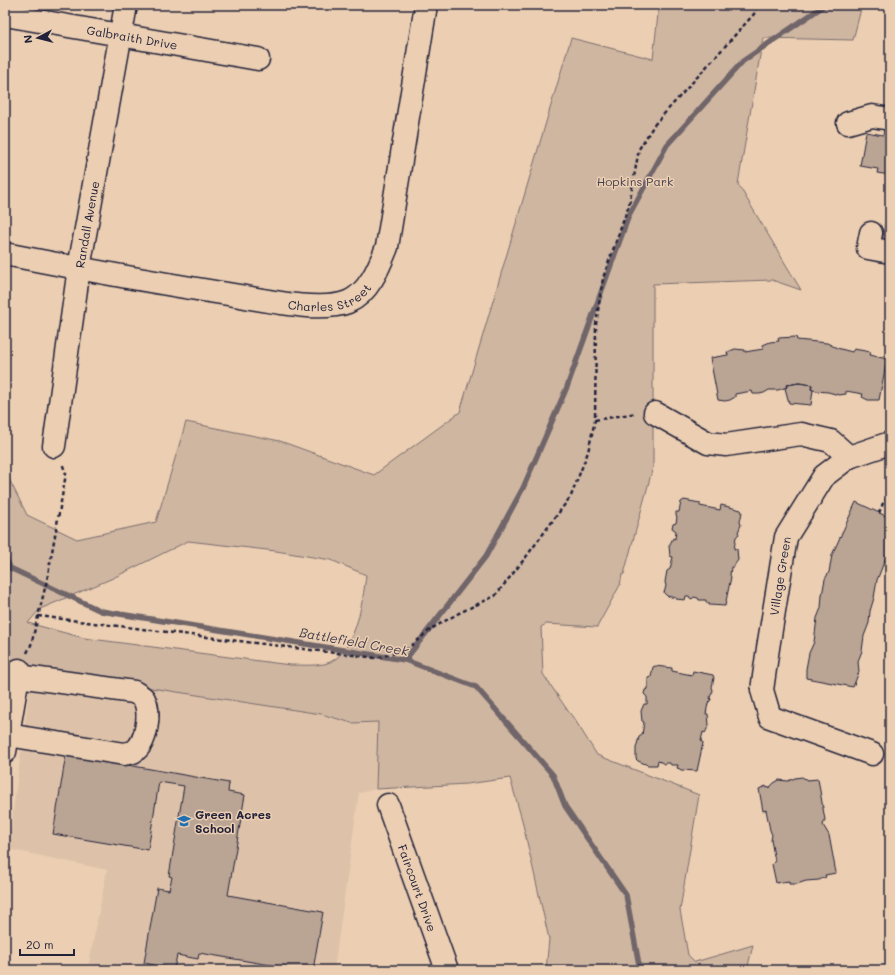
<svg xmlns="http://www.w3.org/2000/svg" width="895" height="975" font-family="Mali,sans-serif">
  <rect width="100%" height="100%" fill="#eccfb2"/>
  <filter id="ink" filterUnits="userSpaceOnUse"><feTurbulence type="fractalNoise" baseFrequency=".025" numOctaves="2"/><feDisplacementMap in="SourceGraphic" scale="8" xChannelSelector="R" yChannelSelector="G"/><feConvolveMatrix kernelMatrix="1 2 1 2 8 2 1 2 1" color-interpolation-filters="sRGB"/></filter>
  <g filter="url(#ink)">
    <!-- built -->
    <path fill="#ddc2a9" d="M32 669 321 714 352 723 378 722 376 789 359 793 334 970H127L89 963 107 870 8 849Z"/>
    <!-- green -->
    <path fill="#cfb6a1" stroke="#786c6e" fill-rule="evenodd" d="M659 5H862L853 40 763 38 738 184 801 290 772 280 653 284V467L624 574 622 575 620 585 597 627 546 624 541 627 543 674 568 711 575 720 597 755 699 795 680 910 688 955 695 962 753 945 747 970H546L549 939 522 820 510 778 467 784 376 789 378 722 352 723 321 714 14 667 6 657 5 660V471L27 515 77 539 156 522 186 422 280 441 374 475 460 412 571 38 653 59ZM188 541 276 551 331 560 366 575C363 601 355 658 324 664 313 666 301 665 290 665L84 638 28 623 40 609 113 578Z"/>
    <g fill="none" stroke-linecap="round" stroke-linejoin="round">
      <!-- stream -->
      <path stroke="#706569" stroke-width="5.5" d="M5 556 10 568 101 611 405 660 476 687 553 775 565 806 626 895 640 970
        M405 660 486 556 523 488 567 387 629 215 667 145 743 61 825 5"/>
    </g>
    <!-- building -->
    <path fill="#baa494" stroke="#22223b" d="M884 130 890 131V175L877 173 878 169 860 166 866 132 883 135Z
      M887 214 890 215V243L882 241Z
      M796 337 797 340 827 343 837 348 852 352 854 349 871 352 870 355 887 359 879 400H868L862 397 863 394 846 391V394L839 395 828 392 816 391 811 389 812 385 799 383 786 385 787 387 778 390H769L764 393 759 394H753L752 391 735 394V397L730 400 725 401 718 400 710 358 728 355 727 352 735 349 745 350V352L763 349V345L770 342 779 341 778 338Z
      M799 383 812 385 811 389 813 390 811 405 789 403 785 388 787 387 786 385Z
      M684 500 700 503V506L720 510 721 505 741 510 742 512 740 522 741 525 738 532 739 534 736 537 734 549H737L738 560 733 567H731L730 575 731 577 725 606 709 605V603H706V600H699L698 598 694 597 692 599 690 598 689 596H686L685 600 676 599V598L667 596 664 593 666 586 665 582 667 571 670 569 673 557 670 556 669 546 673 538 675 539 676 531 672 528 673 524 676 523 677 517 676 516V512H679L681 502Z
      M856 502 890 518V547L877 580 874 598 870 611 869 623 864 636 862 651 858 661 859 672 853 687 806 678V669L809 653 814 642 817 618 821 608 822 595 825 579 829 572 832 555Z
      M655 666 672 668V671L692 675 693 671 713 675 714 678 712 687 713 691 710 697 711 700 708 703 706 714H708L709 725 705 733 703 732 701 741 703 743 697 771 681 770 680 769 677 768 678 765H671L670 763H666L664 764 661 762 658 761 657 765H648L638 761 636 759V748L639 737 642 735 644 722 642 721 641 711 644 704H647V697L644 694 645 690 648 689V678L651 677 653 667Z
      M66 754 229 783 228 792 245 795 228 895 323 912 313 970H300L199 953 198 959 177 955 174 969 144 963 157 888 169 890 172 877 169 876 184 786 159 782 148 850 53 834Z
      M802 777 807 780 818 779 825 820 823 825 829 835 836 873 825 875 826 877 819 880 806 881 797 884H789V881L776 883 772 864 775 861 771 840 772 835 770 830 766 810 763 811 759 789 766 786 767 788 770 787 774 783 779 780 788 781 795 778Z"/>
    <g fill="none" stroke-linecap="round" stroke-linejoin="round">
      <!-- minor casing -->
      <g stroke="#22223b" stroke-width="25">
        <g id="minor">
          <path id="s1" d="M5 15 258 59"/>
          <path d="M848 123 872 116 890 119"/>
          <path d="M871 233 868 248 890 252"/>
          <path id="s2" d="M5 254C81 269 157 283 234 295 264 300 320 313 348 302 369 293 379 267 387 247L426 5"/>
          <path d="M655 413 708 443 726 445 801 434 831 441 849 457"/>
          <path id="s3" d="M54 446 79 268 126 5"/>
          <path d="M8 735 124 754C126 753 131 753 133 752 147 744 151 712 144 699 142 696 137 694 134 692L18 676"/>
          <path d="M5 752 19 670"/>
          <path id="s4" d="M872 754 770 717 762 690 768 648 786 537 824 476 849 457 890 443"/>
          <path id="s5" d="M388 805 447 970"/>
        </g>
      </g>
      <!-- path -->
      <path stroke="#22223b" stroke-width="2.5" stroke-dasharray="4 3" stroke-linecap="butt" d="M595 420 636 413
        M879 513 884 501 890 498
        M38 616 376 658 406 650 431 629 459 613 495 596 526 557 571 496 588 452 595 420 596 324 603 278 629 205 639 149 654 125 754 14 757 5
        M5 642 11 654
        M27 653 31 645 47 580 66 474 62 463"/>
      <!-- minor -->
      <use href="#minor" stroke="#eccfb2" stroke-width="22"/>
    </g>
  </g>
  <!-- icons -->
  <defs>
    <g id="school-bare" transform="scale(1.08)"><path d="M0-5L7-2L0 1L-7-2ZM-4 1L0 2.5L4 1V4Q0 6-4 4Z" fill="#1f6fb2" stroke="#eccfb2" stroke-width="2.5" paint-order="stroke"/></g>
  </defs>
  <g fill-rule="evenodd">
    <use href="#school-bare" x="184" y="821"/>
  </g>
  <g text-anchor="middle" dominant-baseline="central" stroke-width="3" stroke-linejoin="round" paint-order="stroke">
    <!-- street labels -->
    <g font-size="12" fill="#22223b" stroke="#eccfb2">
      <text stroke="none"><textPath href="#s1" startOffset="129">Galbraith Drive</textPath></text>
      <text stroke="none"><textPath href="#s3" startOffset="224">Randall Avenue</textPath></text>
      <text stroke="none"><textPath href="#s2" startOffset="331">Charles Street</textPath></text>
      <text stroke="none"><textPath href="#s4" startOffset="252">Village Green</textPath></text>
      <text stroke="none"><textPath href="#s5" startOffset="88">Faircourt Drive</textPath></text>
    </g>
    <!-- park labels -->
    <g font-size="12" fill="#45404f" stroke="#eccfb2">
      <text x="635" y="181">Hopkins Park</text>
    </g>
    <!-- poi labels -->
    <g font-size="12" font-weight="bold" fill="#22223b" stroke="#eccfb2" text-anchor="start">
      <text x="195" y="814">Green Acres<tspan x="195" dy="14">School</tspan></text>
    </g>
    <!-- water labels -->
    <g font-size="13" font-style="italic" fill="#423e4e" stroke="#eccfb2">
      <text transform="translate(354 641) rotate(10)">Battlefield Creek</text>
    </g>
  </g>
  <!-- margin -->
  <rect width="895" height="975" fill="none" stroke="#eccfb2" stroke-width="20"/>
  <rect x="10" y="10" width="875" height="955" fill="none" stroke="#22223b" stroke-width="1.5" filter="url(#ink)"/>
  <!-- north arrow -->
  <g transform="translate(38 38) rotate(263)" stroke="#eccfb2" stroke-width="3" paint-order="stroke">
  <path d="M0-3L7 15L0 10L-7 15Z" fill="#22223b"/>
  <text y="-6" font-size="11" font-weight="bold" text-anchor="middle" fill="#22223b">N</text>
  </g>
  <!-- scale -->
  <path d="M20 949v6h54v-6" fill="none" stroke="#22223b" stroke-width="2"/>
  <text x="26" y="949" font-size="12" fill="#22223b" stroke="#eccfb2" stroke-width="3" paint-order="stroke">20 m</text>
</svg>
